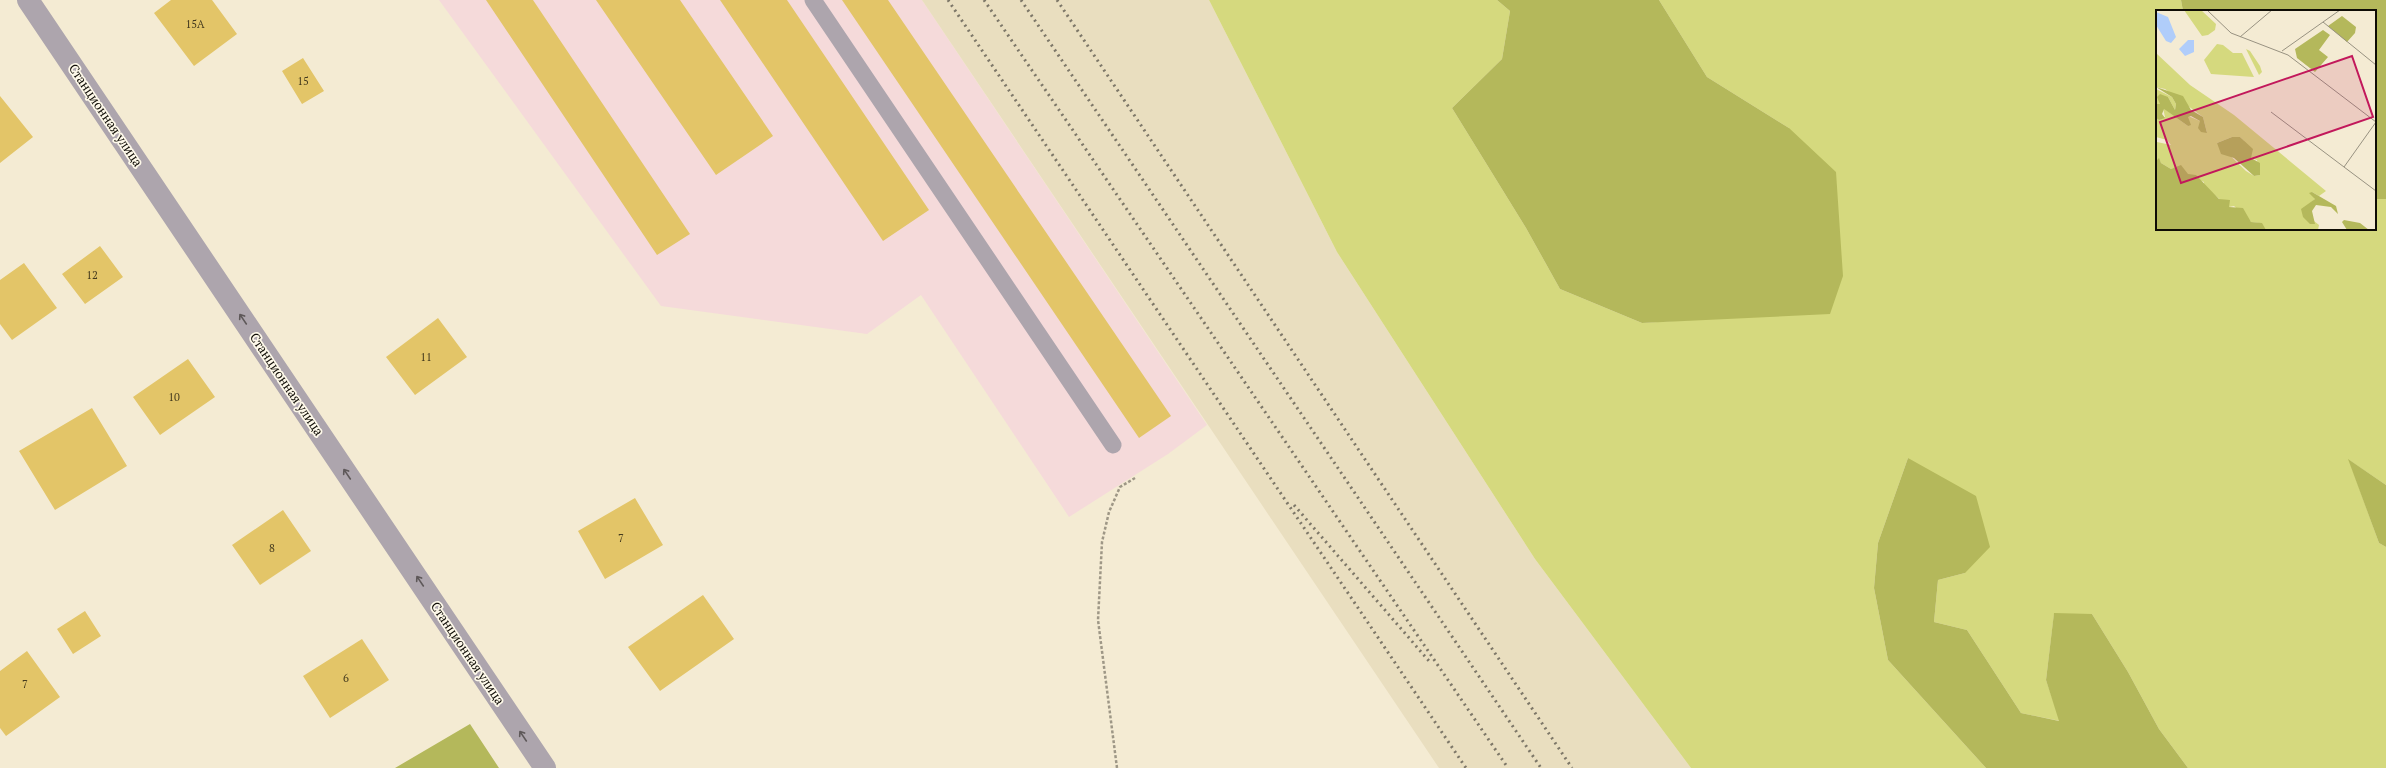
<svg xmlns="http://www.w3.org/2000/svg" width="2386" height="768" font-family="'PT Serif',serif">
  <rect width="100%" height="100%" fill="#f4ebd3"/>
  <!-- industrial -->
  <path fill="#f5dada" d="M439 0H922L1207 425 1168 454 1069 517 921 295 867 334 661 306Z"/>
  <!-- built -->
  <path fill="#e9debf" d="M922 0H1209L1337 252 1535 559 1691 768H1439Z"/>
  <!-- green -->
  <path fill="#d5d97e" d="M1209 0H1497L1510 11 1502 59 1452 108 1526 228 1560 289 1642 323 1735 317 1789 128 1707 77 1659 0H2181L2183 11H2157V229H2375V199H2386V485L2349 460 2379 543 2386 547V768H2188L2159 729 2128 672 2092 614H2054L2046 680 2060 721 2021 713 1967 630 1934 622 1938 580 1965 573 1908 458 1878 543 1874 588 1888 660 1986 768H1691L1535 559 1337 252Z"/>
  <!-- forest -->
  <path fill="#b4b85b" d="M1497 0H1659L1707 77 1789 128 1836 172 1843 276 1830 314 1642 323 1560 289 1526 228 1452 108 1502 59 1510 11Z
    M2181 0H2386V199H2375V11H2183Z
    M1908 458 1976 496 1990 547 1965 573 1938 580 1934 622 1967 630 2021 713 2059 721 2046 680 2054 613 2092 614 2128 672 2159 729 2188 768H1986L1888 660 1874 588 1878 543Z
    M2348 459 2386 485V547L2379 543Z
    M470 724 499 768H395Z"/>
  <!-- building -->
  <path fill="#e3c568" d="M171 0H212L237 34 194 66 154 13Z
    M486 0H533L690 234 657 255Z
    M596 0H680L773 136 716 175Z
    M720 0H787L929 210 883 241Z
    M842 0H888L1171 416 1139 438Z
    M303 58 324 91 302 104 282 71Z
    M0 96 33 137 0 163Z
    M100 246 123 277 85 304 62 274Z
    M24 263 57 308 12 340 0 324V280Z
    M438 318 467 357 415 395 386 357Z
    M188 359 215 397 160 435 133 397Z
    M92 408 127 466 55 510 19 451Z
    M635 498 663 545 605 579 578 531Z
    M283 510 311 551 260 585 232 545Z
    M703 595 734 639 660 691 628 647Z
    M85 611 101 636 73 654 57 629Z
    M362 639 389 680 330 718 303 676Z
    M27 651 60 697 6 736 0 728V671Z"/>
  <g fill="none" stroke-linecap="round" stroke-linejoin="round">
    <!-- path -->
    <path stroke="#9e9786" stroke-width="2.5" stroke-dasharray="3 2" stroke-linecap="butt" d="M1117 768 1098 620 1102 542 1109 512 1120 487 1135 478"/>
    <!-- service -->
    <path stroke="#ada5ad" stroke-width="17" d="M813 0 1113 445"/>
    <!-- minor -->
    <path stroke="#ada5ad" stroke-width="22" d="M28 0 545 768"/>
    <!-- rail -->
    <path stroke="#7d7768" stroke-width="3" stroke-dasharray="2 4" stroke-linecap="butt" d="M948 0 1466 768
      M984 0 1508 768
      M1021 0 1541 768
      M1057 0 1572 768
      M1294 505 1429 661"/>
  </g>
  <!-- one-way arrows -->
  <defs><path id="oneway-shaft" d="M-6 0H5M1.5-3L5.5 0L1.5 3" fill="none" stroke-width="1.6" stroke-linecap="round" stroke-linejoin="round"/></defs>
  <g stroke="#5e5859">
    <use href="#oneway-shaft" transform="translate(243 319) rotate(-124)"/>
    <use href="#oneway-shaft" transform="translate(347 474) rotate(-124)"/>
    <use href="#oneway-shaft" transform="translate(420 581) rotate(-124)"/>
    <use href="#oneway-shaft" transform="translate(523 736) rotate(-124)"/>
  </g>
  <g text-anchor="middle" dominant-baseline="central" stroke-width="3.5" stroke-linejoin="round" paint-order="stroke">
    <!-- number labels -->
    <g font-size="11" fill="#443a1e">
      <text x="195" y="24">15А</text>
      <text x="303" y="81">15</text>
      <text x="92" y="275">12</text>
      <text x="426" y="357">11</text>
      <text x="174" y="397">10</text>
      <text x="621" y="538">7</text>
      <text x="272" y="548">8</text>
      <text x="346" y="678">6</text>
      <text x="25" y="684">7</text>
    </g>
    <!-- street labels -->
    <g font-size="13" fill="#0f0c05" stroke="#fef9ea">
      <text transform="translate(106 115) rotate(56)">Станционная улица</text>
      <text transform="translate(287 384) rotate(56)">Станционная улица</text>
      <text transform="translate(468 653) rotate(56)">Станционная улица</text>
    </g>
  </g>
  <!-- overview -->
  <g transform="translate(2156 10)">
    <rect width="220" height="220" fill="#f4ebd3"/>
    <path d="M28 0H45L60 14 59 20 52 25 46 26ZM61 34 67 35 77 43H86L98 67 55 64 48 50ZM90 39 94 41 104 56 106 62 103 65ZM0 43 34 75 78 105 170 181 163 186 156 182 159 189 150 197 159 213 158 211 163 215 162 220H110L103 213 95 212 78 196 73 197 48 176V172L32 165 25 156 15 159 5 153 3 149 0 151 1 132 15 135 11 130 0 127V108L3 110 9 107 7 98 32 116V106L44 111 51 123 47 107 9 79 0 77ZM76 127H84L88 131 95 148 101 150 104 165 98 166 90 161 61 133ZM0 79 16 87 20 94 19 100 12 87 4 94H0Z" fill="#d5d97e" fill-rule="evenodd"/>
    <path d="M186 6 200 17 199 23 191 32 172 16ZM167 20 174 25 163 40 172 47 159 62 141 48 139 39ZM0 77 27 86 35 100 47 107 51 123 45 122 42 118 44 111 35 106 32 107 35 115 32 116 8 99 6 104 9 108 3 110 0 108V94H4L1 87 4 84 12 87 19 100 20 94 16 87ZM76 127H84L97 139 95 148 104 153V165L98 166 78 148 65 144 61 133ZM3 148 5 153 15 159 25 155 32 164 40 165 63 189 74 190 73 197 87 198 95 212 106 213 110 220H0V151ZM156 182 180 196 182 204 175 197 160 195 156 201 159 214H154L147 207 145 199 159 189 153 183ZM188 210 204 213 213 220H191L186 212Z" fill="#b4b85b"/>
    <path d="M0 2 12 7 20 27 15 33 10 31 0 15ZM32 30H38V42L29 46 23 39Z" fill="#b0cdfa"/>
    <path fill="none" stroke="#989281" stroke-width="1" d="M51 0 75 23 132 45 220 112M167 12 220 55M84 27 116 0M126 41 184 0M115 102 188 157 220 112M188 157 220 181"/>
    <path fill="#c2185b" fill-opacity="0.15" stroke="#c2185b" stroke-width="2" d="M196 46 217 107 25 173 4 112Z"/>
    <rect width="220" height="220" fill="none" stroke="#0f0c05" stroke-width="2"/>
  </g>
</svg>
